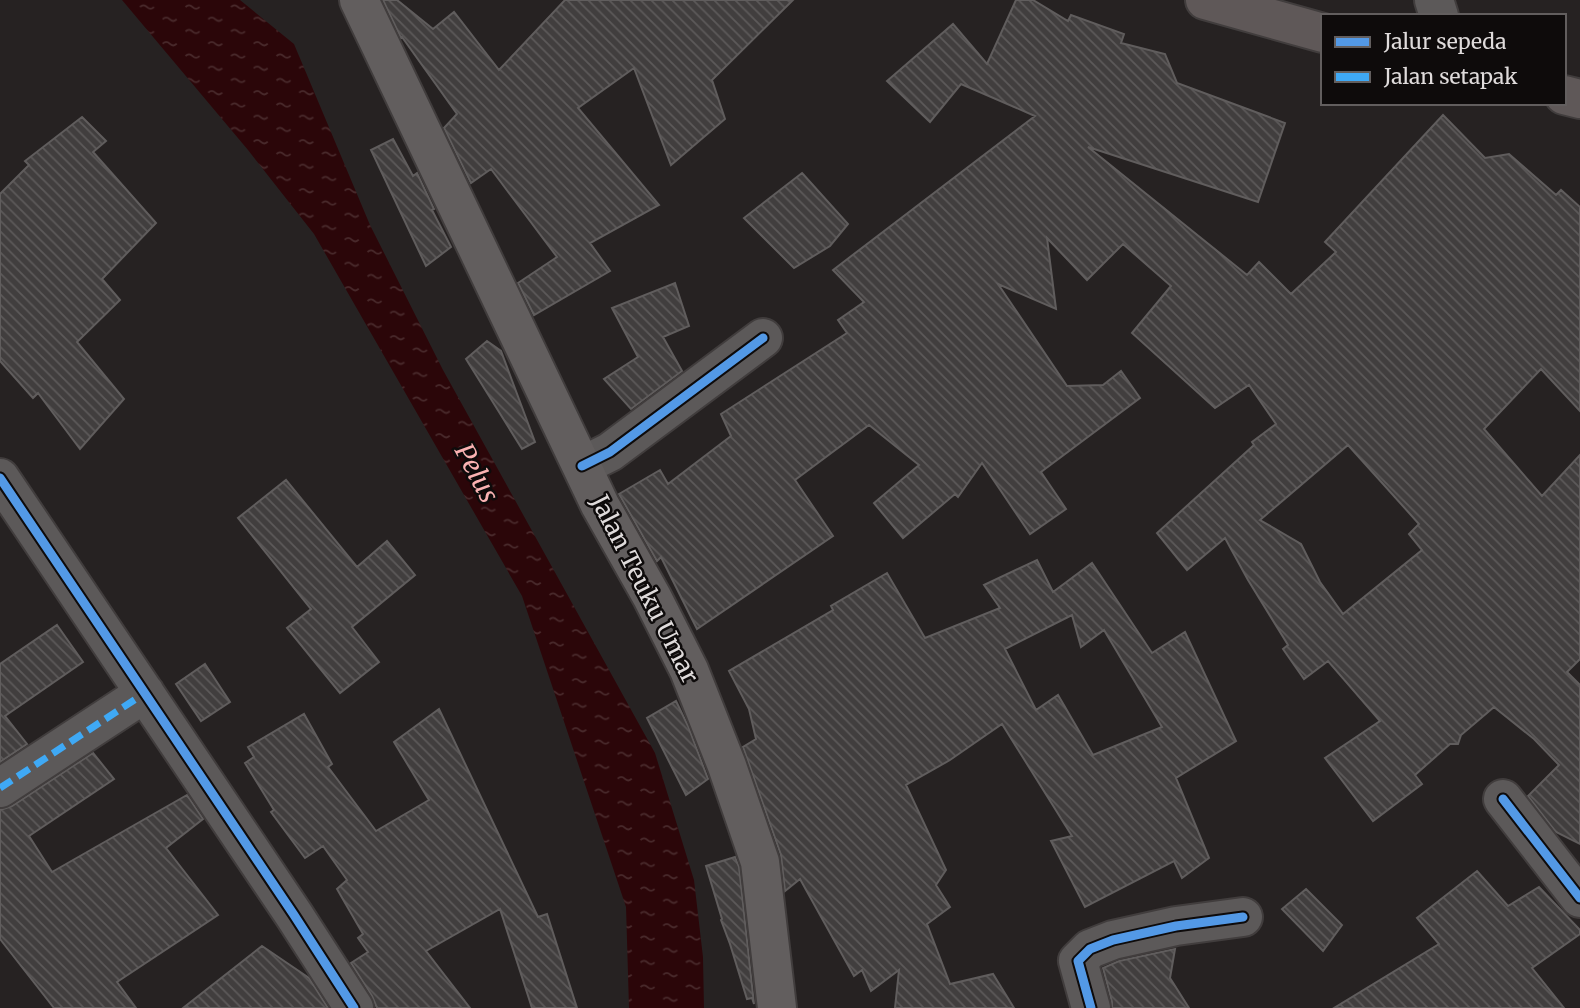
<svg xmlns="http://www.w3.org/2000/svg" width="1580" height="1008" font-family="Merriweather,serif">
  <defs>
    <pattern id="water-ripples" width="26" height="14" patternUnits="userSpaceOnUse" patternTransform="scale(1.75)"><rect width="26" height="14" fill="#2b0609"/><path d="M2 4q2-2 4 0t4 0M15 11q2-2 4 0t4 0" fill="none" stroke="#492a2c"/></pattern>
    <pattern id="building-back-hatch" width="6" height="6" patternUnits="userSpaceOnUse" patternTransform="scale(1.75)"><rect width="6" height="6" fill="#413e3e"/><path d="M-1 5l2 2M0 0l6 6M5-1l2 2" fill="none" stroke="#5c5959"/></pattern>
  </defs>
  <rect width="100%" height="100%" fill="#262222"/>
  <!-- water -->
  <path fill="url(#water-ripples)" d="M122 0H240L294 44 370 225 443 370 655 753 694 880 703 957 704 1008H629L626 907 522 596 314 234 248 150Z"/>
  <!-- building -->
  <path fill="url(#building-back-hatch)" stroke="#605d5d" stroke-width="2" fill-rule="evenodd" d="M383 0H397L433 29 454 12 499 70 565 0H793L712 80 725 119 671 165 634 68 578 108 659 205 590 243 610 271 534 315 518 283 557 257 491 169 471 183 444 128 457 114 402 37 401 38Z
    M1016 0H1033L1068 21 1071 15 1124 34 1121 43 1165 54 1177 83 1285 123 1258 202 1088 147 1247 275 1259 262 1291 294 1336 252 1325 242 1443 115 1485 158 1509 154 1556 195 1561 190 1580 207V411L1541 369 1484 429 1542 496 1580 455V659L1567 672 1580 685V844L1556 832 1528 796 1559 765 1534 739 1494 707 1461 735 1458 744H1450L1415 775 1422 784 1373 821 1325 758 1380 721 1328 661 1304 679 1283 649 1288 645 1248 580 1225 538 1187 570 1157 533 1254 445 1252 442 1276 424 1249 385 1215 408 1132 333 1171 286 1123 244 1087 280 1047 238 1056 309 998 284 1067 386 1103 385 1121 371 1140 398 1041 472 1066 509 1030 534 982 463 958 497 955 494 903 538 874 503 919 465 869 425 795 480 833 536 697 629 661 557 657 561 619 494 660 470 668 484 731 436 721 414 847 333 838 320 864 302 833 270 1035 116 961 84 930 122 887 81 953 24 987 64ZM1348 445 1419 524 1409 534 1422 550 1343 614 1320 582 1301 544 1260 520Z
    M82 117 106 141 93 152 156 223 102 279 120 300 77 342 124 399 80 449 38 393 33 398 0 361V194L29 165 25 161Z
    M393 139 413 176 417 173 434 209 432 210 451 247 426 266 371 150Z
    M802 173 848 224 830 246 794 268 744 218Z
    M675 283 689 326 663 337 682 371 631 409 604 379 638 357 612 308Z
    M487 341 501 351 535 442 522 449 466 359Z
    M286 480 357 567 387 541 415 575 352 627 379 662 340 693 287 628 311 609 238 518Z
    M1037 560 1053 592 1092 563 1152 653 1185 632 1236 741 1176 778 1209 858 1182 878 1174 861 1085 907 1051 841 1072 836 1002 724 950 760 906 785 946 870 936 885 950 907 927 924 950 984 993 974 1014 1008H895L899 970 871 991 862 970 854 976 800 879 785 891 781 855 743 747 756 739 749 709 729 671 833 610 831 606 887 573 925 638 1000 608 984 585ZM1072 615 1081 647 1104 630 1162 727 1093 755 1058 695 1036 710 1005 649Z
    M57 625 83 662 5 716 27 744 0 762V664Z
    M205 664 230 702 201 721 176 684Z
    M676 701 688 726 708 779 686 795 647 718Z
    M439 709 538 917 547 914 577 1008H532L500 909 426 951 470 1008H377L372 996 351 963 368 952 358 938 363 934 337 889 347 880 323 846 305 858 271 812 274 810 245 763 254 757 248 747 304 714 332 764 328 767 376 831 429 800 394 742Z
    M93 753 114 779 29 836 52 872 187 795 203 819 166 848 218 915 117 982 136 1008H54L0 939V810L12 806Z
    M735 857 739 867 754 1004 752 998 747 999 730 944 721 920 722 919 706 866Z
    M1477 871 1508 906 1539 887 1580 930V934L1532 968 1564 1008H1334L1439 944 1417 918Z
    M1306 889 1342 925 1323 951 1282 909Z
    M262 946 309 978 328 1008H183Z
    M1175 949 1170 978 1189 1008H1112V1002L1103 968 1119 961Z"/>
  <g fill="none" stroke-linecap="round" stroke-linejoin="round">
    <!-- minor casing -->
    <g stroke="#413d3d" stroke-width="42">
      <path id="minor" d="M1434 0 1439 16
        M582 466 610 452 763 338
        M0 478 294 915 354 1008
        M0 788 145 693
        M1503 799 1580 898
        M1091 1008 1078 961 1090 949 1113 940 1176 926 1243 917"/>
    </g>
    <!-- secondary casing -->
    <g stroke="#413d3d" stroke-width="42">
      <path id="secondary" d="M359 0 600 505 652 597 689 670 727 766 760 862 777 1008"/>
    </g>
    <!-- primary casing -->
    <g stroke="#413d3d" stroke-width="42">
      <path id="primary" d="M1205 0 1323 33
        M1564 95 1580 99"/>
    </g>
    <!-- minor -->
    <use href="#minor" stroke="#5c5959" stroke-width="38"/>
    <!-- secondary -->
    <use href="#secondary" stroke="#625e5e" stroke-width="38"/>
    <!-- primary -->
    <use href="#primary" stroke="#5f5858" stroke-width="38"/>
    <!-- quiet -->
    <path stroke="#3fa9f5" stroke-width="7" stroke-dasharray="14 7" stroke-linecap="butt" d="M0 788 145 693"/>
    <!-- cycleway casing -->
    <g stroke="#0e0b0b" stroke-width="13">
      <path id="cycleway" d="M582 466 610 452 763 338
        M0 478 294 915 354 1008
        M1503 799 1580 898
        M1091 1008 1078 961 1090 949 1113 940 1176 926 1243 917"/>
    </g>
    <!-- cycleway -->
    <use href="#cycleway" stroke="#5399e6" stroke-width="9"/>
  </g>
  <g text-anchor="middle" dominant-baseline="central" stroke-width="5" stroke-linejoin="round" paint-order="stroke">
    <!-- street labels -->
    <g font-size="24" fill="#dfdbdb" stroke="#0e0b0b">
      <text transform="translate(645 589) rotate(63)">Jalan Teuku Umar</text>
    </g>
    <!-- water labels -->
    <g font-size="26" font-style="italic" fill="#fab2b2" stroke="#0e0b0b">
      <text transform="translate(477 473) rotate(62)">Pelus</text>
    </g>
  </g>
  <!-- legend -->
  <rect x="1321" y="14" width="245" height="91" fill="#0e0b0b" stroke="#625e5e" stroke-width="2"/>
  <rect x="1335" y="37" width="35" height="10" fill="#5399e6" stroke="#625e5e" stroke-width="2"/>
  <text x="1384" y="49" font-size="21" fill="#dfdbdb">Jalur sepeda</text>
  <rect x="1335" y="72" width="35" height="10" fill="#3fa9f5" stroke="#625e5e" stroke-width="2"/>
  <text x="1384" y="84" font-size="21" fill="#dfdbdb">Jalan setapak</text>
</svg>
